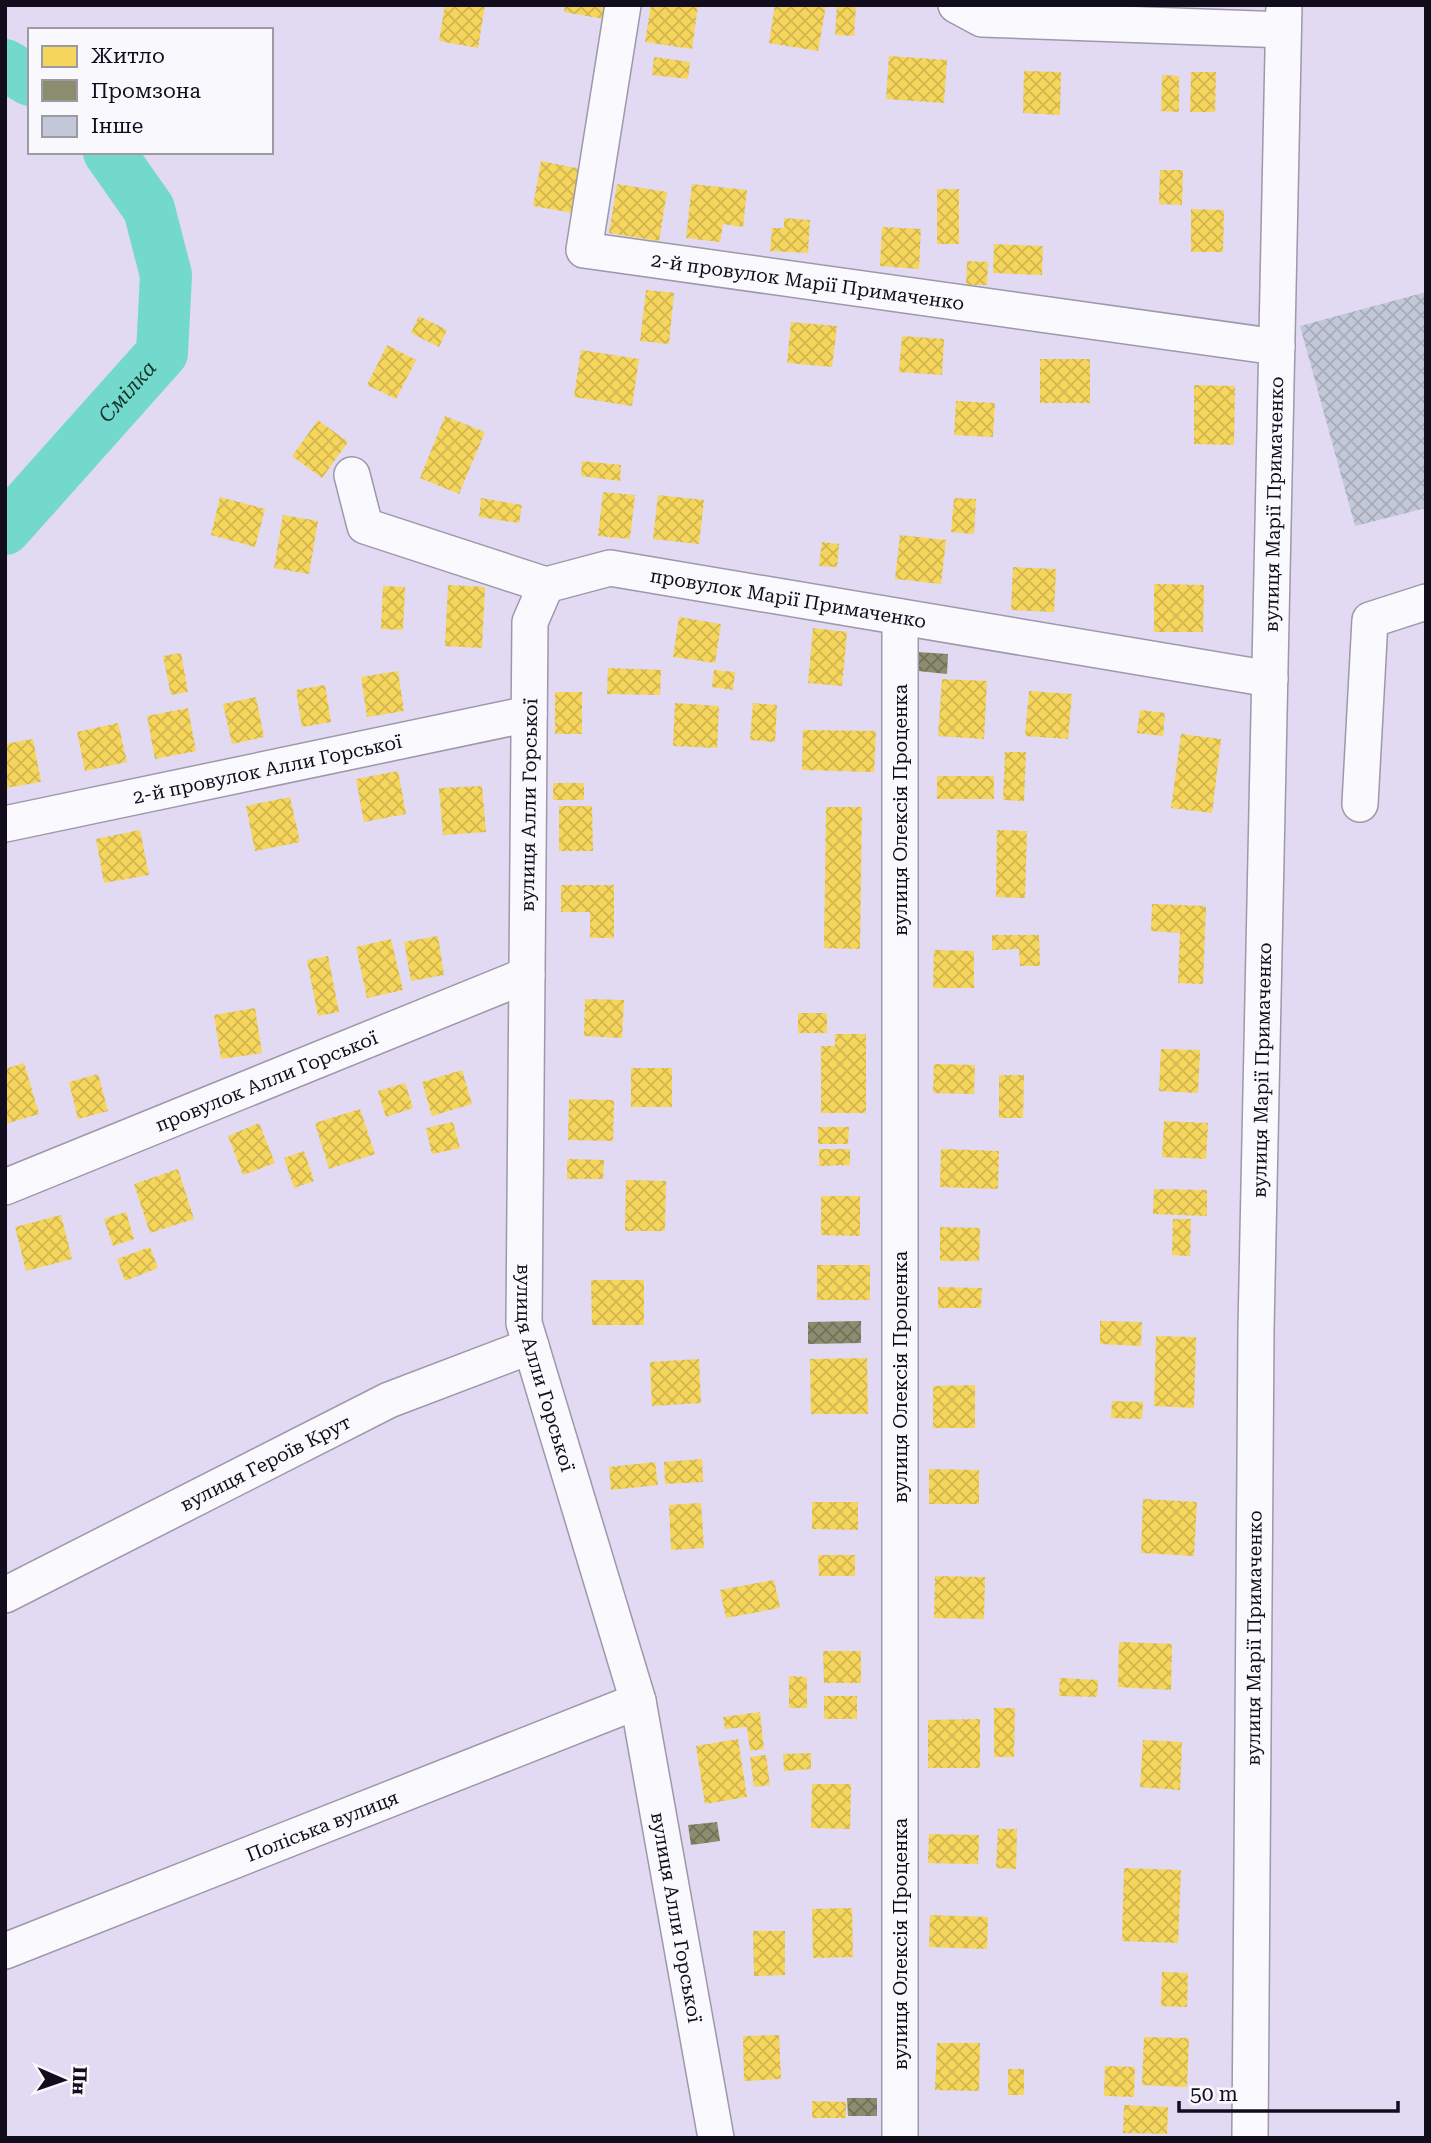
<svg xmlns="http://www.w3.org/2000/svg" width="1431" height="2143" font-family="'Roboto Serif',serif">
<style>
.homes{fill:url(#homes-cross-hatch)}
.industry{fill:url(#industry-cross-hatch)}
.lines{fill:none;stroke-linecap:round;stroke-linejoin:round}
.river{stroke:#73d9cc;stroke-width:52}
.building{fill:url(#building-cross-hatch)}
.minor-casing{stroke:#9d98aa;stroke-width:38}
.minor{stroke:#faf9fd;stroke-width:35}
.labels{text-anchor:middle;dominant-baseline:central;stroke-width:7;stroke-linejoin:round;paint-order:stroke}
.street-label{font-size:19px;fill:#110d1c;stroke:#f9f8fd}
.water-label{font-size:21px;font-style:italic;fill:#16342d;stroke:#f9f8fd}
</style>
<defs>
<pattern id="homes-cross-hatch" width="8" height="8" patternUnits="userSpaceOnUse" patternTransform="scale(1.75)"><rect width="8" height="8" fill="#f6d55c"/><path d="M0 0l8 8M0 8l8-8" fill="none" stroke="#d2b64f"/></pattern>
<pattern id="industry-cross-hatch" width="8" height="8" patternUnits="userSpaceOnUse" patternTransform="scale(1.75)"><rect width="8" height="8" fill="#8c8c6e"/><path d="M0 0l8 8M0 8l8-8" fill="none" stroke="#71715a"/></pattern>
<pattern id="building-cross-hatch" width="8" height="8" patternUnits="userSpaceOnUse" patternTransform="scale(1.75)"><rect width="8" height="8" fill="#c3c8d9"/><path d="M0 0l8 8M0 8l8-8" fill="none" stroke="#a6abba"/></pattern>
</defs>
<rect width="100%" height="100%" fill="#e1daf2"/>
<path class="homes" d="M445 5H485L478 48 439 41Z
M565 5H607L604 19 564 12Z
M651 5H698L692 49 645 42Z
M775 5H826L818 51 769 43Z
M837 5H856L854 36 835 35Z
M889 56 947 60 944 103 886 99Z
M654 57 690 62 688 79 652 75Z
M1024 71 1061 72 1060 115 1023 113Z
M1191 72H1216L1215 112H1190Z
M1162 75 1179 76V112L1161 111Z
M541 161 581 169 573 213 533 206Z
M1160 170H1183L1182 205 1159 204Z
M617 184 667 192 659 241 609 233Z
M692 184 747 190 743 227 723 224 720 242 686 238Z
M937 189H959V244H937Z
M1191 209 1224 210 1223 252H1191Z
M784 218 810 220 808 253 770 251 772 228H784Z
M882 227 921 229 919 269 880 266Z
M994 244 1043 246 1042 275 993 273Z
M967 261 988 262 987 285H966Z
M646 290 674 293 669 344 640 341Z
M419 316 447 330 439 347 411 333Z
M791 322 837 326 832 367 787 363Z
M902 336 944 339 942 375 899 372Z
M387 345 416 360 396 399 367 385Z
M581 350 639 359 632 406 574 397Z
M1040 359H1090V403H1040Z
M1194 385 1235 386 1234 445 1194 444Z
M956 401 995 403 993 437 954 435Z
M445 416 485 432 459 494 420 478Z
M318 420 348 442 322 478 292 456Z
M582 461 621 465 620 481 581 476Z
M603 492 635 495 630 539 598 536Z
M658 495 704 500 699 544 653 539Z
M220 497 265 509 255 547 211 535Z
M481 498 522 505 519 523 479 517Z
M954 498 976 499 974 534 951 532Z
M283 515 318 521 309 574 274 568Z
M900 535 946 540 941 584 895 579Z
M822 542 839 544 837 567 819 566Z
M1013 567 1056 569 1054 612 1011 610Z
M1154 584 1204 585 1203 632H1154Z
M448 585 485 587 482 648 445 646Z
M383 586 405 587 403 630 381 629Z
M679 617 721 624 715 663 673 657Z
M813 628 847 632 842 686 808 683Z
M181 653 188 692 171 695 163 656Z
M608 668 661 670 660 695 607 694Z
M714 670 735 672 733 690 712 687Z
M398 671 404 711 367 717 361 677Z
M942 679 987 681 984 739 938 736Z
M325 685 331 722 302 727 296 690Z
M1029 691 1072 694 1068 739 1025 736Z
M555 692H582V734H555Z
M256 697 264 737 232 744 223 704Z
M675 703 719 706 717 748 673 746Z
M753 703 777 705 775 742 750 740Z
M188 708 196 751 155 759 147 716Z
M1140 710 1165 713 1163 736 1137 733Z
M118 723 127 762 85 771 77 732Z
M803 730 876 731 874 772 802 770Z
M1181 734 1221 739 1212 813 1171 808Z
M33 739 41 782 5 788V744Z
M1005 752H1026L1024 801 1003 800Z
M398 771 406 814 364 822 356 779Z
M937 776H994V799H937Z
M553 783H584V800H553Z
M482 786 486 832 443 835 439 788Z
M290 797 300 842 255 851 246 806Z
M559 806H592L593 851H559Z
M826 807H862L860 949 824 948Z
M140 830 149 875 104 883 96 839Z
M997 830 1027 831 1025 898 996 897Z
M561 885H614V938H590V912H561Z
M1152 904 1206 906 1203 984 1178 983 1180 933 1151 931Z
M992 935H1039L1040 966H1020L1019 949 992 950Z
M438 936 444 975 411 981 404 942Z
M391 939 403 990 367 998 356 947Z
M934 950 974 951V988H933Z
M328 956 339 1012 318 1016 307 960Z
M585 999 624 1000 622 1038 584 1036Z
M255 1008 262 1053 221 1059 214 1015Z
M798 1013H827V1033H798Z
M835 1034H866V1113H821V1046H835Z
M1161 1049 1200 1050 1198 1093 1159 1091Z
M24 1063 39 1114 5 1124V1069Z
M934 1064 975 1065 974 1094 933 1093Z
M631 1068H672V1107H631Z
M462 1070 472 1104 432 1116 422 1082Z
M98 1074 108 1111 78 1119 69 1082Z
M999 1075H1024L1023 1118H999Z
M405 1083 413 1108 386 1117 378 1091Z
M569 1099 614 1100 613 1141 568 1140Z
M360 1109 375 1154 329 1169 315 1123Z
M1164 1121 1208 1123 1206 1159 1162 1157Z
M453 1122 460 1148 432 1154 426 1128Z
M259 1123 275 1163 243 1175 228 1136Z
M818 1127H849L848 1144H818Z
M819 1149H850V1165L819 1166Z
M941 1149 999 1151 998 1189 940 1187Z
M304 1151 314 1181 294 1188 284 1158Z
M567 1159 604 1160 603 1179H567Z
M178 1169 194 1219 150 1233 134 1184Z
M626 1180 666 1181 665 1231H625Z
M1154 1189 1207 1190V1216L1153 1214Z
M821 1196H860V1236L821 1235Z
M126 1212 134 1239 113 1246 104 1219Z
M61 1215 72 1259 26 1271 15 1227Z
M1173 1219H1191L1190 1256 1172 1255Z
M940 1227 980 1228 979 1261H940Z
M150 1247 158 1268 125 1281 117 1259Z
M817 1265H870V1300H817Z
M591 1280H644V1325H592Z
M938 1287 982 1288 981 1308H938Z
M1100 1321 1142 1322 1141 1346 1100 1344Z
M1156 1336 1196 1337 1194 1408 1154 1406Z
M867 1358 868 1414H811L810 1359Z
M699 1359 701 1403 652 1406 650 1362Z
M975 1385V1428H933V1386Z
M1112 1401 1143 1402 1142 1419 1111 1418Z
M702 1459 703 1482 665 1484 664 1462Z
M655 1462 658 1485 611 1490 609 1467Z
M929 1469 979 1470V1504H929Z
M1143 1499 1197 1502 1194 1556 1141 1553Z
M812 1502H858V1530L812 1529Z
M701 1503 704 1548 671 1550 669 1505Z
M818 1555H855V1576H819Z
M935 1576 985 1577 984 1619 934 1618Z
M774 1580 780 1608 726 1618 720 1590Z
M1119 1642 1172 1644 1171 1690 1118 1687Z
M823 1651H861V1683H824Z
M789 1676 807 1677V1708H789Z
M1060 1678 1098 1680 1097 1697 1059 1696Z
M824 1696H857V1719H824Z
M994 1708H1015L1014 1757H994Z
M760 1712 764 1749 750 1751 747 1727 725 1729 723 1717Z
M980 1719V1768H928V1720Z
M738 1739 747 1797 705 1804 696 1746Z
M1143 1740 1182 1742 1180 1790 1140 1787Z
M811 1753V1769L784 1771 783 1754Z
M766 1755 770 1785 754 1787 750 1757Z
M812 1784H851L850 1829 811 1828Z
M998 1829H1017L1016 1869 996 1868Z
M929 1834 979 1835 978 1864 928 1863Z
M1124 1868 1181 1870 1178 1943 1122 1941Z
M852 1908 853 1957 813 1958 812 1909Z
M930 1915 988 1917 987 1949 929 1947Z
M753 1931H785V1975L754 1976Z
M1162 1972 1188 1973 1187 2007 1161 2006Z
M779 2035 781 2079 744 2081 743 2036Z
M1144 2037 1189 2038 1187 2087 1142 2085Z
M937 2043H980L979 2091 935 2090Z
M1105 2066 1135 2067 1134 2097 1104 2096Z
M1008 2069H1024V2095H1008Z
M812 2101 846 2102V2118H812Z
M1124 2105 1168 2107 1167 2134 1123 2133Z"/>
<path class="industry" d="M918 652 948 654 947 674 918 671Z
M861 1321V1343L808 1344V1322Z
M717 1822 720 1841 691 1845 688 1825Z
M847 2098H877V2116H848Z"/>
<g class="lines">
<g class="river">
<path d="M5 65 30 80"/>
<path id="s1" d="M5 529 162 353 166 275 149 209 109 152"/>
</g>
</g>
<path class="building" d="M1426 292V508L1355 526 1300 326Z"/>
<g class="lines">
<defs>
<g id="minor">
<path id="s2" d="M623 5 584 250 1277 347"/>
<path d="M956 5 982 19 1283 30"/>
<path id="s3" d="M352 475 365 526 546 585 610 568 1270 679"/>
<path id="s4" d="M546 585 530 622 524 1323 638 1701 716 2138"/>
<path d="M900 617V2138"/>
<path d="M1360 804 1370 620 1426 602"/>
<path id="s5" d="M5 824 529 714"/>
<path id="s6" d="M5 1187 527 975"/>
<path id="s7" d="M5 1595 389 1400 531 1346"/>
<path id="s8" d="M5 1951 638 1701"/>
<path id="s9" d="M1250 2138 1256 1329 1284 5"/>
</g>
</defs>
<use href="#minor" class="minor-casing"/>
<use href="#minor" class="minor"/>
</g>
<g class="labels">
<g class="street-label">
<text stroke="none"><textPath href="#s2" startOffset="474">2-й провулок Марії Примаченко</textPath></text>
<text stroke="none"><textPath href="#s9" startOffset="1634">вулиця Марії Примаченко</textPath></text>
<text stroke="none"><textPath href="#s3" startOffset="490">провулок Марії Примаченко</textPath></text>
<text stroke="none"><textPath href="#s5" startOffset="268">2-й провулок Алли Горської</textPath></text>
<text transform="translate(529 805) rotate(-89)">вулиця Алли Горської</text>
<text transform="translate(900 810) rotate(-90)">вулиця Олексія Проценка</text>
<text stroke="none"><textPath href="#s9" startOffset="1068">вулиця Марії Примаченко</textPath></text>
<text stroke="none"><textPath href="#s6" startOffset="282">провулок Алли Горської</textPath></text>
<text stroke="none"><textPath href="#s4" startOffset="789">вулиця Алли Горської</textPath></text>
<text transform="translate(900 1377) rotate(-90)">вулиця Олексія Проценка</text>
<text stroke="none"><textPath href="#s7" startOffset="292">вулиця Героїв Крут</textPath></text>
<text stroke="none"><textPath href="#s9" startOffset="500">вулиця Марії Примаченко</textPath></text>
<text stroke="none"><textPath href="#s8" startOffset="341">Поліська вулиця</textPath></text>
<text stroke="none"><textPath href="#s4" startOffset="1356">вулиця Алли Горської</textPath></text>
<text transform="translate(900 1944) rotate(-90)">вулиця Олексія Проценка</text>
</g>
<g class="water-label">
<text stroke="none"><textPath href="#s1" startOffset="184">Смілка</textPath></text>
</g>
</g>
<rect width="1431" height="2143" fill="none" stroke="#110d1c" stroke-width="14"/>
<rect x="28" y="28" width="245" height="126" fill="#f9f8fd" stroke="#9c9aa3" stroke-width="2"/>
<rect x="42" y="46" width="35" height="21" fill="#f6d55c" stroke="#9c9aa3" stroke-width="2"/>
<text x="91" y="63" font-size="21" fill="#110d1c">Житло</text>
<rect x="42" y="80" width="35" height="21" fill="#8c8c6e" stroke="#9c9aa3" stroke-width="2"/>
<text x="91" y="98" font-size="21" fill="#110d1c">Промзона</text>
<rect x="42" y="116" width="35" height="21" fill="#c3c8d9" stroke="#9c9aa3" stroke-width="2"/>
<text x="91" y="133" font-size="21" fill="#110d1c">Інше</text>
<g transform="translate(63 2080) rotate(92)" stroke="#f9f8fd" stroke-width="5" paint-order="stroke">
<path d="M0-5L12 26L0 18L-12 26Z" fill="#110d1c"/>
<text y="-10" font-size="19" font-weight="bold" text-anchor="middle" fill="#110d1c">Пн</text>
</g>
<path d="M1179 2101v10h219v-10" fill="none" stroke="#110d1c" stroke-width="3.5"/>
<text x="1190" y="2101" font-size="21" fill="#110d1c" stroke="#f9f8fd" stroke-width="5" paint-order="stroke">50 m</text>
</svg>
